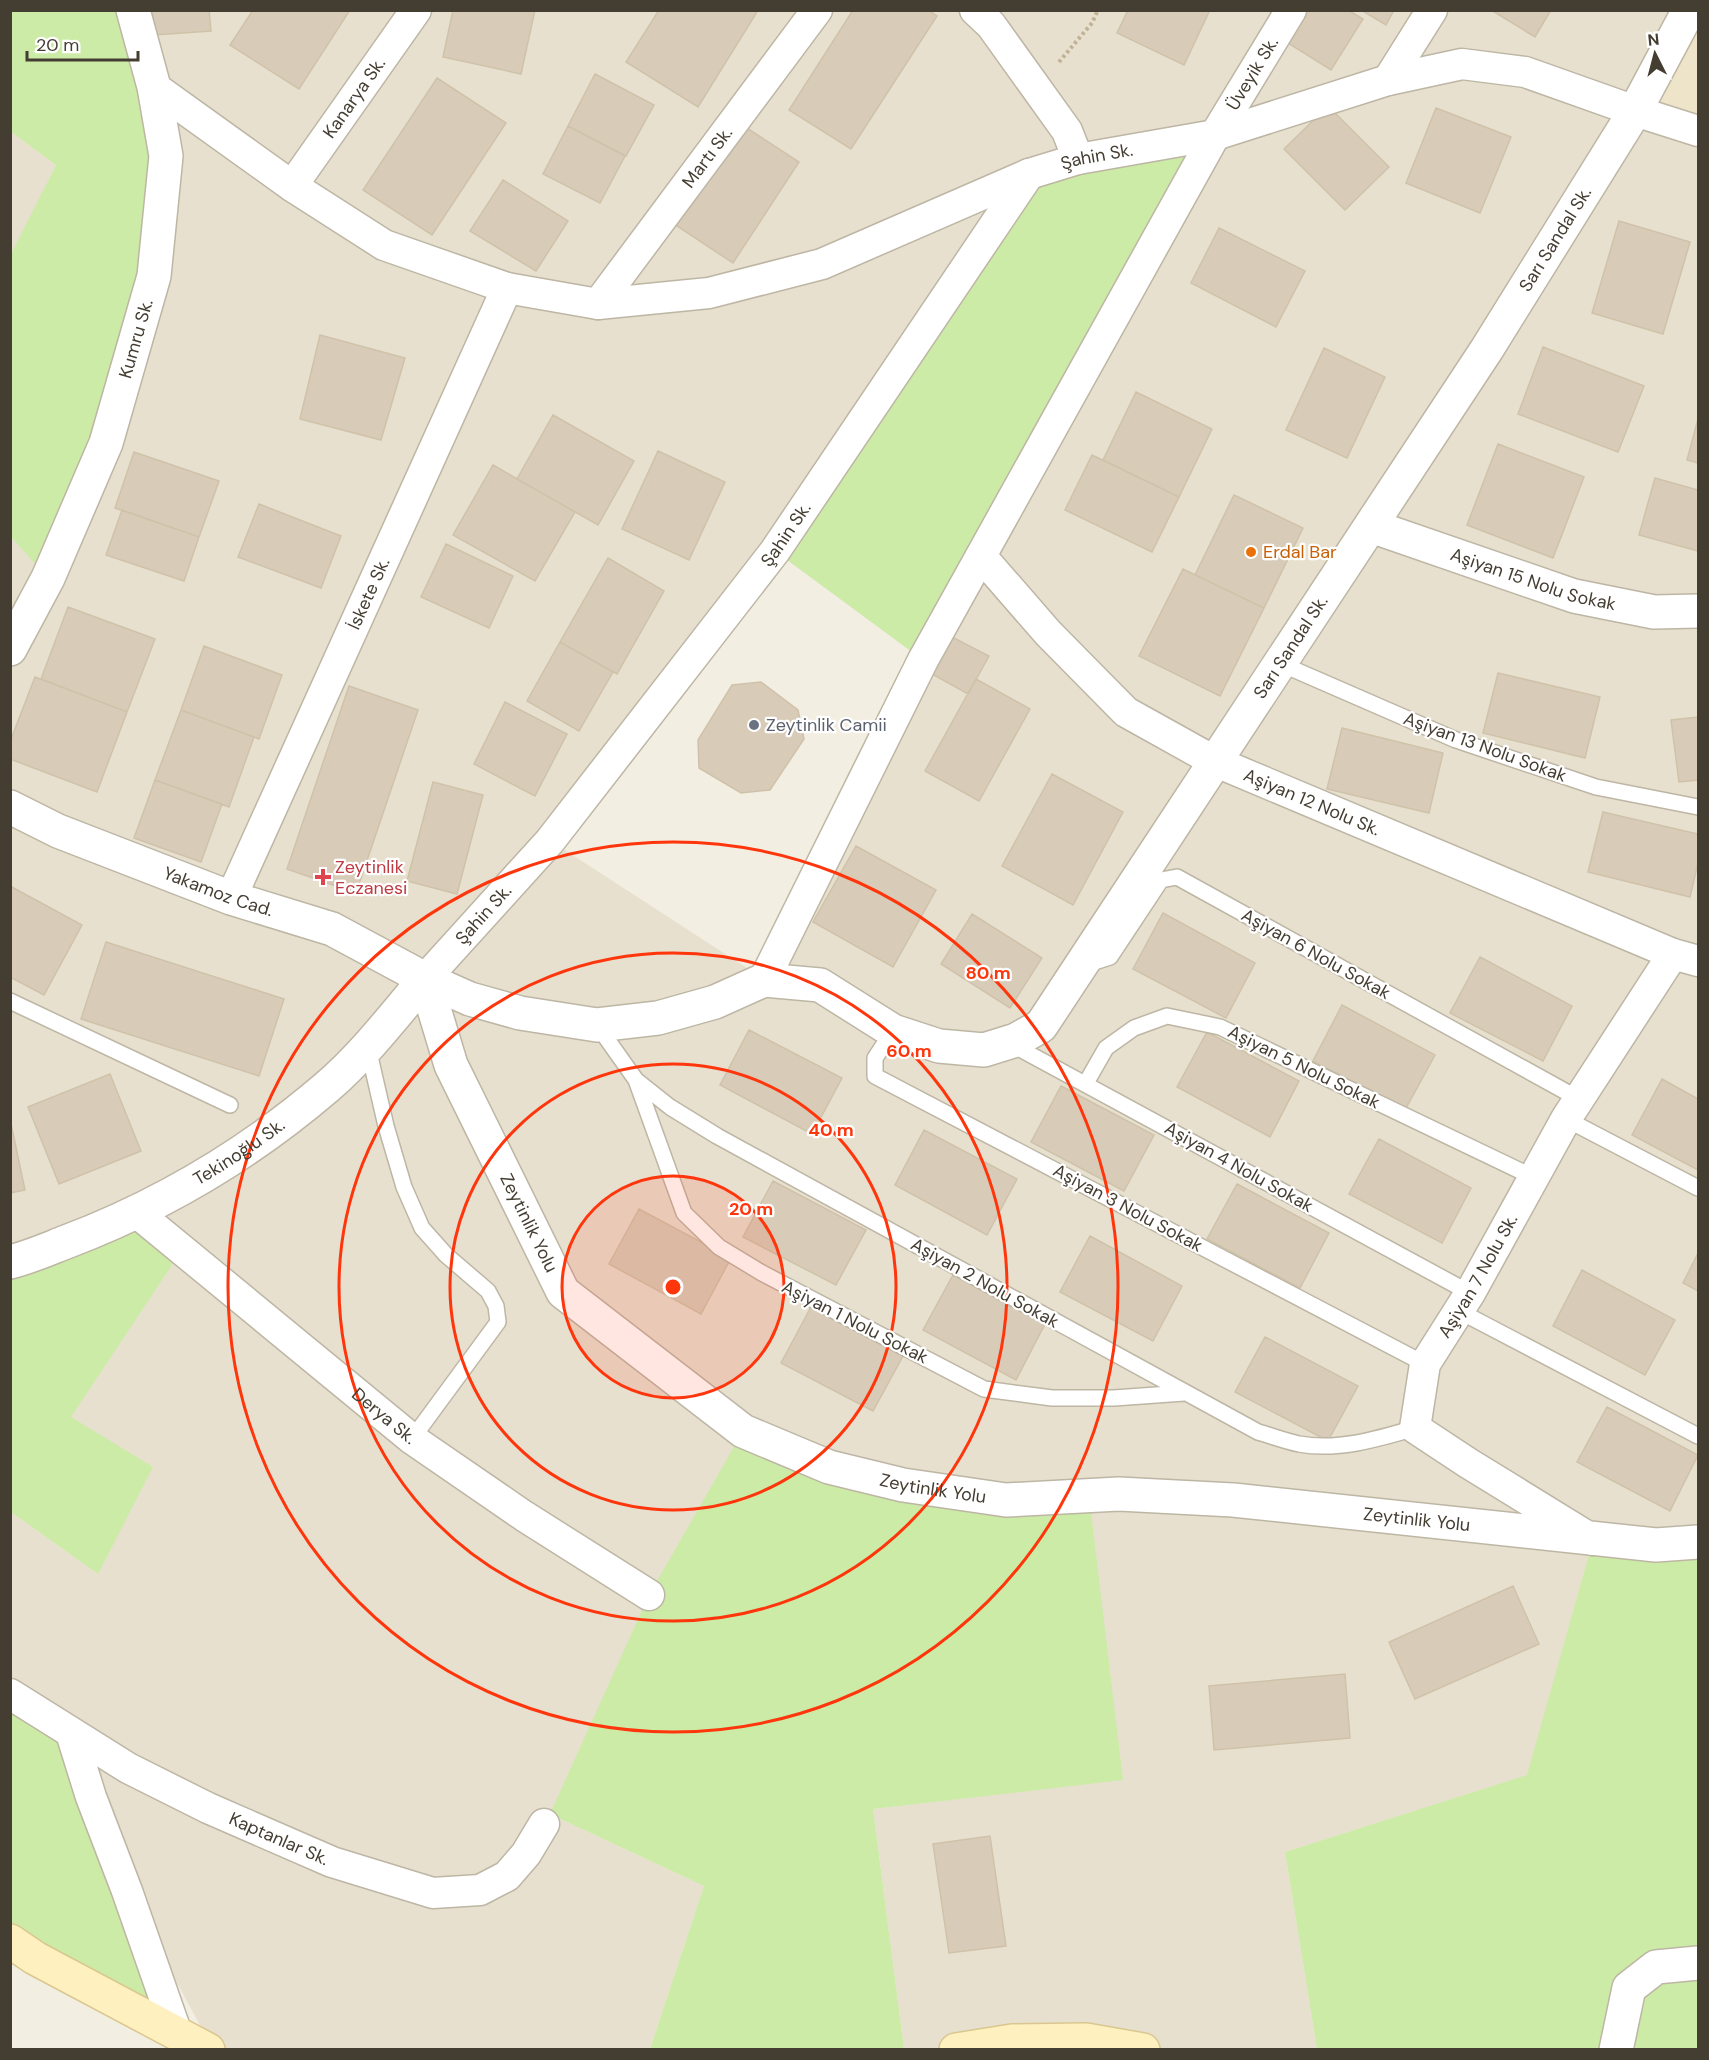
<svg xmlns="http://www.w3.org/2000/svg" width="1709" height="2060" font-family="'DM Sans',sans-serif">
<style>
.residential{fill:#e7e0cf;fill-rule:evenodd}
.education{fill:#ede4ca}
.green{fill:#cbeba6}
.building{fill:#d8ccb9;stroke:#d0c2a9;stroke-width:1.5}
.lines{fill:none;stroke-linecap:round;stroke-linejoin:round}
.service-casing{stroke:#beb6a4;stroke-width:18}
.minor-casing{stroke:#beb6a4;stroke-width:33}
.tertiary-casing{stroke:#beb6a4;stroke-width:36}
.secondary-casing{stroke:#dac78f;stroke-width:36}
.path{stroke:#c2b294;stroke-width:4;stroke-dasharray:3 3;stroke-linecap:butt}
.service{stroke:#fff;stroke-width:15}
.minor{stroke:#fff;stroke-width:30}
.tertiary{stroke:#fff;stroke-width:33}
.secondary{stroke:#fff1bf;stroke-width:33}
.ring{fill:none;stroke:#ff350c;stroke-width:3}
.food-dot{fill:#e8710a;stroke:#fff;stroke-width:2}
.worship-dot{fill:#6b7280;stroke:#fff;stroke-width:2}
.health-dot{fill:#e0444e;stroke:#fff;stroke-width:2}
.labels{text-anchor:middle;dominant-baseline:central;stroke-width:4.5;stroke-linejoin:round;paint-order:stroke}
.street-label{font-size:18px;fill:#443d32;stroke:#fff}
.food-label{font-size:18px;fill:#c56008;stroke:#fff;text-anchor:start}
.worship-label{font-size:18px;fill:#5b616d;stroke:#fff;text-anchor:start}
.health-label{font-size:18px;fill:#be3a42;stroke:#fff;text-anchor:start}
.centre{fill:#ff350c;stroke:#fff;stroke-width:3}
.ring-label{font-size:18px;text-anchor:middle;font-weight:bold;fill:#ff350c;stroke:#fff;stroke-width:4.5;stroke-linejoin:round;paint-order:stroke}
</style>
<rect width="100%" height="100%" fill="#f3eee2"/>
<path class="residential" d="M133 11H1689L1698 131V1542L1593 1540 1528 1775 1285 1852 1317 2049H904L873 1809 1123 1779 550 1814 704 1886 650 2049H213L127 1891 10 1694 11 1512 98 1574 70 1417 182 1250 11 1262V537L48 577ZM775 551 923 660 764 979 551 841Z
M11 132 56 165 11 256Z"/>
<path class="education" d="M1698 11V131L1635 111Z"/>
<path class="green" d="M11 11H133L154 87V276L48 578 11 537 10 256 56 165 11 132Z
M1215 135 923 660 775 551 1029 174Z
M136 1212 182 1250 71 1417 153 1467 98 1574 11 1512V1262Z
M743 1431 829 1467 1089 1496 1123 1780 873 1809 904 2049H650L704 1886 550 1814 649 1595Z
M1593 1540 1698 1542V2049H1317L1285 1852 1527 1775Z
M10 1690 71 1733 177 2034 11 1941Z"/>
<path class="building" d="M152 10H209L211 31 154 35Z
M253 10H350L299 89 230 45Z
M453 10H535L521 74 443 57Z
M659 10H754L757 12 698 107 626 62Z
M853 10H928L937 16 851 149 789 110Z
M1128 10H1210L1184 65 1117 33Z
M1298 10H1348L1363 19 1331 70 1280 38Z
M1361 10H1394L1386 25Z
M1491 10H1551L1535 37Z
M595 74 654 105 626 156 568 126Z
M437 78 506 123 432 235 363 190Z
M1328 106 1389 167 1345 210 1284 149Z
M1436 108 1511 137 1480 213 1406 183Z
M736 121 799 162 733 263 671 222Z
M568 126 625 156 600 203 543 174Z
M503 180 568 221 536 271 470 231Z
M1619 221 1690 242 1663 334 1592 313Z
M1219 228 1305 271 1276 327 1191 283Z
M320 335 405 358 381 440 300 419Z
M1543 347 1644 386 1618 452 1518 414Z
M1324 348 1385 377 1347 458 1286 430Z
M1136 392 1212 429 1179 497 1103 460Z
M553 415 634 461 598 525 517 479Z
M1698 419V463L1687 460Z
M1498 444 1584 477 1553 558 1467 525Z
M658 451 725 482 689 560 622 529Z
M134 452 219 481 199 537 115 508Z
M1092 455 1179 497 1152 552 1065 510Z
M493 465 575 512 535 581 453 535Z
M1655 478 1698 490V551L1639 535Z
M1234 495 1303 528 1264 608 1195 575Z
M259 504 341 536 321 588 238 557Z
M122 510 199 537 184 581 106 555Z
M446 544 513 576 489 628 421 597Z
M608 558 664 591 617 674 560 642Z
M1183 569 1264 608 1220 696 1139 656Z
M68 607 155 639 127 712 41 679Z
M952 637 989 656 968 694 932 674Z
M560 642 613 672 579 731 527 701Z
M204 646 282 675 259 739 181 710Z
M1498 673 1600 697 1585 758 1483 733Z
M35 677 127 712 97 792 10 759V742Z
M976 679 1030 709 979 801 925 771Z
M761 682 798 710 804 739 770 790 741 793 699 768 698 740 732 685Z
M349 686 418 710 356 893 287 869Z
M505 702 567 734 535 796 474 764Z
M181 710 254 737 229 807 155 780Z
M1698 717V780L1679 782 1671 720Z
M1342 728 1443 753 1429 813 1327 789Z
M1052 774 1123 812 1073 905 1002 866Z
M155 780 222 804 201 862 134 838Z
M433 782 483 795 457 894 407 881Z
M1603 812 1698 834V863L1690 897 1588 872Z
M856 846 936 890 893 967 813 922Z
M10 886 82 925 44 995 10 977Z
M1163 913 1255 963 1226 1018 1133 969Z
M972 914 1042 958 1010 1008 941 964Z
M106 942 284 999 259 1076 81 1019Z
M1480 957 1572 1006 1543 1061 1450 1013Z
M1342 1005 1435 1055 1405 1110 1313 1061Z
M749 1030 842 1078 812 1134 720 1085Z
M1207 1032 1299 1081 1270 1137 1177 1087Z
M110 1074 141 1151 59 1184 28 1107Z
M1662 1079 1698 1099V1170L1632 1135Z
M1061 1086 1154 1135 1124 1191 1031 1142Z
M10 1119 25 1190 10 1193Z
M924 1130 1017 1179 987 1235 895 1185Z
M1379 1139 1471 1188 1442 1243 1349 1194Z
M773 1181 866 1230 836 1285 743 1237Z
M1237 1184 1329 1233 1300 1288 1207 1239Z
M639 1209 731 1258 701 1314 609 1264Z
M1090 1236 1182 1286 1153 1341 1060 1292Z
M1698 1253V1291L1683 1283Z
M1582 1270 1675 1320 1645 1375 1553 1326Z
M953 1275 1045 1324 1016 1380 923 1330Z
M811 1307 903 1356 873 1411 781 1363Z
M1265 1337 1358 1386 1328 1441 1235 1392Z
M1607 1407 1698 1455 1670 1511 1577 1462Z
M1513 1586 1539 1644 1415 1699 1389 1642Z
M1345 1674 1350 1738 1214 1750 1209 1686Z
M990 1836 1006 1946 949 1953 933 1844Z"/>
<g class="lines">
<defs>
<path id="service" d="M1279 663 1456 740 1596 787 1698 807
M1088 964 1110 957 1161 880 1177 877 1579 1099
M10 1001 230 1105
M597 1025 636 1080 670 1107 717 1136 1258 1432C1272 1436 1285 1441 1299 1444 1338 1451 1378 1439 1415 1428
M893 1031 875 1058V1076L1425 1364
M1011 1044 1470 1293
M368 1048 386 1126 404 1187 422 1228 446 1255 488 1291 496 1306 498 1322 412 1439
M636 1080 684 1213 719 1247 762 1273 984 1389 1052 1398H1114L1184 1393
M1086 1083 1106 1048 1134 1028 1167 1016 1220 1027 1535 1178
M1566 1119 1698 1188
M1459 1311 1698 1436"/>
<g id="minor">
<path d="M975 10 991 25 1067 131 1078 159"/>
<path d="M1388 80 1432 10"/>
<path id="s1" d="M154 87 292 186 384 245 507 288 598 304 709 293 822 264 1029 174 1078 159 1215 135 1388 80 1462 64 1525 72 1635 111 1698 131"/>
<path id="s2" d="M292 186 416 10"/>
<path id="s3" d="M598 304 817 10"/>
<path id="s4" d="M981 556 1048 633 1126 712 1214 761 1673 954 1698 961"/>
<path id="s5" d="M231 898 507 288"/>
<path id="s6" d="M425 979 550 841 775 551 1029 174"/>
<path id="s7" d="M764 980 923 660 1215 135 1291 10"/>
<path id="s8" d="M136 1212 412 1439 524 1516 649 1595"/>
<path id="s9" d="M1593 1540 1468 1463 1415 1428 1425 1364 1470 1293 1566 1119 1673 954"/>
<path id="s10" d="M10 1694 128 1768 208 1808 332 1862 433 1893 480 1890 507 1876 526 1854 544 1824"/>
<path d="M71 1733 91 1797 127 1891 177 2034"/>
</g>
<g id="tertiary">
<path id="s11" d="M1371 526 1574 596 1654 612 1698 611"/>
<path id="s12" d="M10 649 48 578 106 443 154 276 166 156 154 87 133 10"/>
<path id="s13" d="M10 807 58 831 231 898 332 929 425 979 470 999 520 1013 597 1025 658 1018 715 1002 764 980 820 985 893 1031 939 1046 984 1050 1016 1040 1041 1026 1487 349 1635 111 1689 10"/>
<path id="s14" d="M425 979 451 1065 563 1292 743 1431 829 1467 903 1485 1006 1500 1119 1494 1233 1500 1656 1545 1698 1542"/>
<path id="s15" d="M10 1262C30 1257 48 1249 66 1242 161 1206 250 1153 327 1087 362 1057 395 1015 425 979"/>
<path d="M1616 2050 1629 1988 1656 1967 1698 1963"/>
</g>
<path id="secondary" d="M10 1941 35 1958 208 2050
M956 2050 1012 2041 1086 2040 1143 2050"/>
</defs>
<use href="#service" class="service-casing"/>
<use href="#minor" class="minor-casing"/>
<use href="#tertiary" class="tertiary-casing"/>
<use href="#secondary" class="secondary-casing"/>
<path class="path" d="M1059 62 1092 23 1098 10"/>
<use href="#service" class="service"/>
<use href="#minor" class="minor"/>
<use href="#tertiary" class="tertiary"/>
<use href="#secondary" class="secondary"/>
</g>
<circle cx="673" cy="1287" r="111" fill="#ff350c" fill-opacity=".12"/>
<g class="ring">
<circle cx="673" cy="1287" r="111"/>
<circle cx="673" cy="1287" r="223"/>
<circle cx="673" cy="1287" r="334"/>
<circle cx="673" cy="1287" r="445"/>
</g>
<circle class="food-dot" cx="1251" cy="552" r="6"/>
<circle class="worship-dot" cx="754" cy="725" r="6"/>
<path class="health-dot" d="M320 868h6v6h6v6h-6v6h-6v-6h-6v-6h6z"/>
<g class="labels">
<g class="street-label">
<text stroke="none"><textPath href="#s7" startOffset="1030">Üveyik Sk.</textPath></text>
<text stroke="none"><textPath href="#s2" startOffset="108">Kanarya Sk.</textPath></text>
<text stroke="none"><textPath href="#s3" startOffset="183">Martı Sk.</textPath></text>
<text stroke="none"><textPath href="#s1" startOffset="1026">Şahin Sk.</textPath></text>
<text stroke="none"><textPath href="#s13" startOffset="2042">Sarı Sandal Sk.</textPath></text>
<text stroke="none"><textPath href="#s12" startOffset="336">Kumru Sk.</textPath></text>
<text stroke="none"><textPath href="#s6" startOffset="573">Şahin Sk.</textPath></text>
<text stroke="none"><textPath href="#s11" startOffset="171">Aşiyan 15 Nolu Sokak</textPath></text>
<text stroke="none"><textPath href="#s5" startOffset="334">İskete Sk.</textPath></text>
<text stroke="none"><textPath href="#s13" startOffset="1556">Sarı Sandal Sk.</textPath></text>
<text transform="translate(1485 747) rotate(20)">Aşiyan 13 Nolu Sokak</text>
<text stroke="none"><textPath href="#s4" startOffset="420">Aşiyan 12 Nolu Sk.</textPath></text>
<text stroke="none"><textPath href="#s13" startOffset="225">Yakamoz Cad.</textPath></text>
<text stroke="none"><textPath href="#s6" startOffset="87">Şahin Sk.</textPath></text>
<text transform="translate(1316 954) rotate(29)">Aşiyan 6 Nolu Sokak</text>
<text transform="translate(1304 1067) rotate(26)">Aşiyan 5 Nolu Sokak</text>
<text stroke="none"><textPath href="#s15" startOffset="255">Tekinoğlu Sk.</textPath></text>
<text transform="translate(1239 1167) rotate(29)">Aşiyan 4 Nolu Sokak</text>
<text transform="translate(1128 1208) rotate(28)">Aşiyan 3 Nolu Sokak</text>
<text stroke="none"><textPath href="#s14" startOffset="266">Zeytinlik Yolu</textPath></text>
<text stroke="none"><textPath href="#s9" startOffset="378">Aşiyan 7 Nolu Sk.</textPath></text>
<text transform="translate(985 1283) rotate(29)">Aşiyan 2 Nolu Sokak</text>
<text transform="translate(855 1322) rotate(27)">Aşiyan 1 Nolu Sokak</text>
<text stroke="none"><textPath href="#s8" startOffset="321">Derya Sk.</textPath></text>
<text stroke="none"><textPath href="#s14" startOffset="770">Zeytinlik Yolu</textPath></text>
<text stroke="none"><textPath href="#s14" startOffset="1256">Zeytinlik Yolu</textPath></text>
<text stroke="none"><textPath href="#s10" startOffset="306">Kaptanlar Sk.</textPath></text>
</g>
<g class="food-label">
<text x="1263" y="552">Erdal Bar</text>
</g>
<g class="worship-label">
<text x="766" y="725">Zeytinlik Camii</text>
</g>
<g class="health-label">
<text x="335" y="867">Zeytinlik<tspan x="335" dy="21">Eczanesi</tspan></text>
</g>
</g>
<circle cx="673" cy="1287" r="9" class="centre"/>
<g class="ring-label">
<text x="988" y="979">80 m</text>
<text x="909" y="1057">60 m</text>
<text x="831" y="1136">40 m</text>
<text x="751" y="1215">20 m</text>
</g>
<rect width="1709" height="2060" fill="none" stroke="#443d32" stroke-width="24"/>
<g transform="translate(1655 54) rotate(354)" stroke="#ffffff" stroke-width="4.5" paint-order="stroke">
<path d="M0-4.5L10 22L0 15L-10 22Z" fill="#443d32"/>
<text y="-9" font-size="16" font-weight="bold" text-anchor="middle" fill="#443d32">N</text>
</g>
<path d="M27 51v9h111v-9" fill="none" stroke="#443d32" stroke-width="3"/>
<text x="36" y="51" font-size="18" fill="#443d32" stroke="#ffffff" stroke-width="4.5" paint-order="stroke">20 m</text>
</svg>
